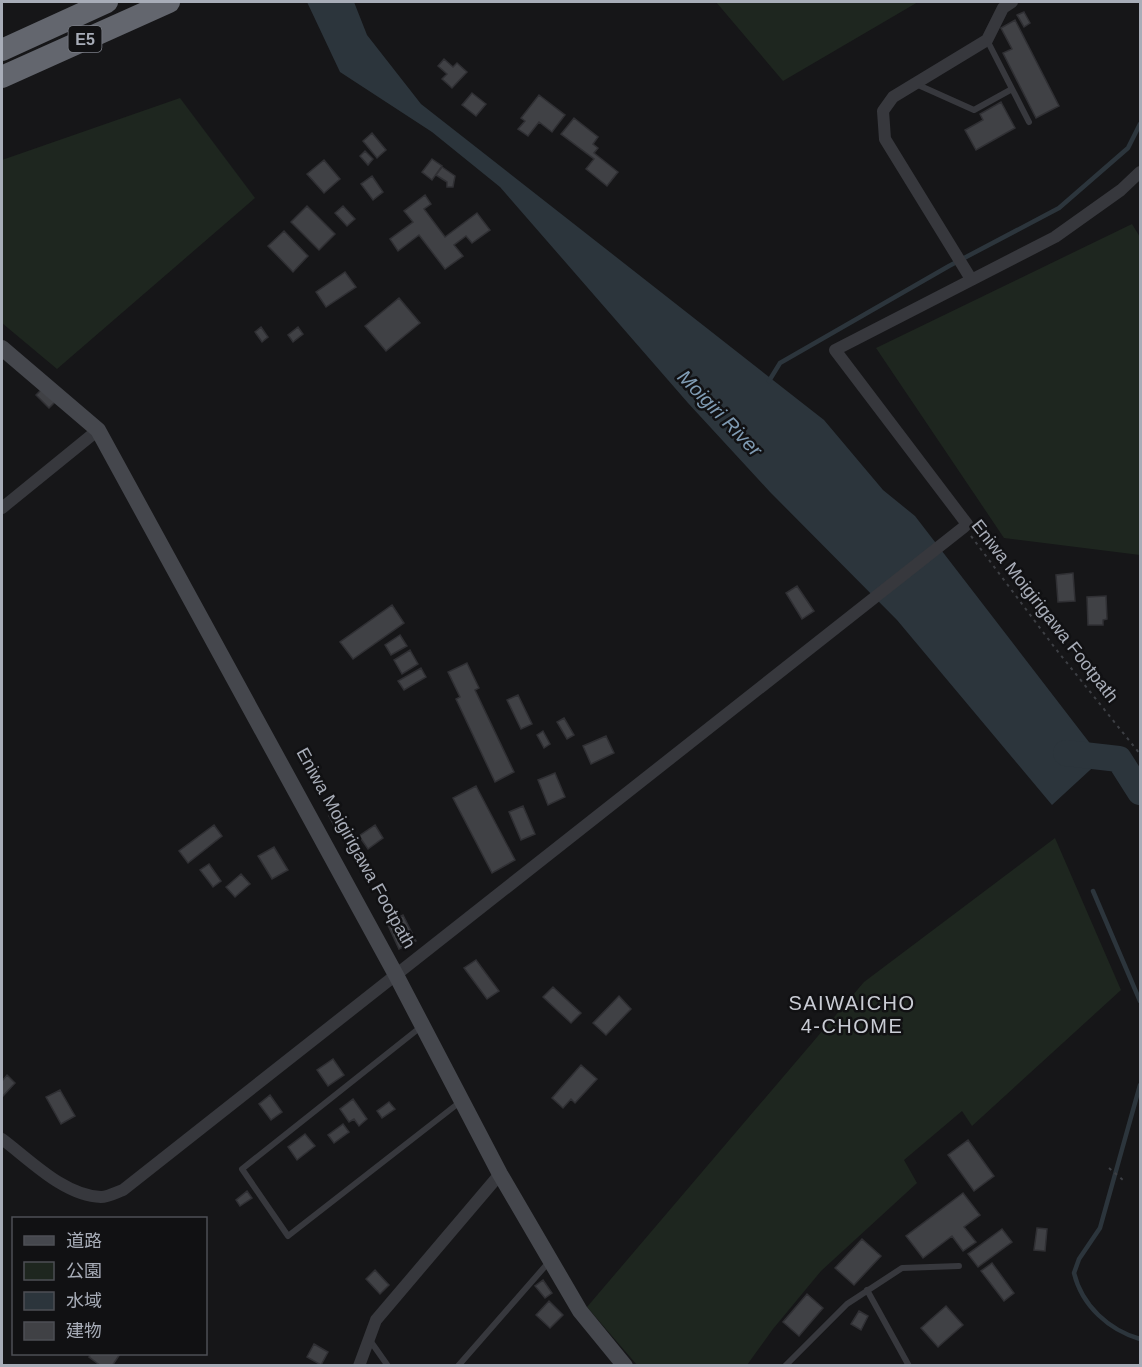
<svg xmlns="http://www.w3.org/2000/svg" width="1142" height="1367" font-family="Arial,'Noto Sans JP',sans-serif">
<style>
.green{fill:#1e261f}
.water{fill:#2c353c}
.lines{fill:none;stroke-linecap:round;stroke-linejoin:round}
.stream{stroke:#2c353c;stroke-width:4.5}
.river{stroke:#2c353c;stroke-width:26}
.building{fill:#404145;stroke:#303034;stroke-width:1.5}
.path{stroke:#3d3f44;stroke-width:2;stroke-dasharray:3 4.5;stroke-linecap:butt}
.lane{stroke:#37383d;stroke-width:6}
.street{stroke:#37383d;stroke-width:12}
.secondary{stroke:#45474d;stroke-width:16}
.highway{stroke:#63666e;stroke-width:22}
.labels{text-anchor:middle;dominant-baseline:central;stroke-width:5;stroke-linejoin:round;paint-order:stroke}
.shield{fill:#111113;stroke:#7b7e86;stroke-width:1.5}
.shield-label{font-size:16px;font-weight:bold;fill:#a8adb8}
.street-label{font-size:18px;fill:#a8adb8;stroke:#111113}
.water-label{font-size:20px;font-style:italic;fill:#7f9bb3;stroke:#111113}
.neighbourhood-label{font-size:20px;letter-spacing:1.5px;fill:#c9ccd4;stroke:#111113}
</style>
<rect width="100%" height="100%" fill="#161618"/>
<path class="green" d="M716 2H918L783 81Z
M180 98 255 198 57 369 2 323V160Z
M1132 224 1140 237V555L1004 538 876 348Z
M1055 838 1121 990 972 1126 962 1111 904 1160 917 1183 821 1271 773 1329 747 1365H637L587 1307 864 982Z"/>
<path class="water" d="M307 2H354L367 35 421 104 824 420 883 490 915 516 1102 759 1052 805 897 620 770 492 688 403 500 187 432 132 340 72Z"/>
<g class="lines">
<path class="stream" d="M769 381 780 363 949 266 1059 208 1128 148 1140 124
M1093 891 1140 1001
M1140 1085 1100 1228 1079 1259 1074 1273C1082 1306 1109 1330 1140 1339"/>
<path class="river" d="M1066 753 1119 759 1140 792"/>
</g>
<path class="building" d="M1024 12 1030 23 1024 27 1017 15Z
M1015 20 1059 106 1036 118 1003 53 1012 49 1001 28Z
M444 59 453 67 457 63 467 72 452 88 442 79 447 74 438 66Z
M472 93 486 104 476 116 462 105Z
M539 95 565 115 552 132 539 122 528 136 518 129 525 121 521 118Z
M1001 102 1015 128 976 150 965 130 983 120 980 114Z
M574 118 598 137 593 144 598 148 594 153 618 172 607 186 586 169 594 159 561 134Z
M372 133 386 150 377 158 363 141Z
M365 151 373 159 368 165 360 156Z
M432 159 442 166 432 180 422 172Z
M324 160 340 179 324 193 307 174Z
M442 167 455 176 453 187H447V182L436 175Z
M372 176 383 192 373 200 361 184Z
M425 195 431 204 424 209 445 237 477 213 490 230 472 243 466 236 454 245 463 256 445 269 419 235 398 251 390 239 413 222 404 211Z
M307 206 335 234 319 250 291 222Z
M343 206 355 219 347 226 335 213Z
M284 231 308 256 293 272 268 246Z
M345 272 356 287 326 307 316 292Z
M399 298 420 323 386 351 365 326Z
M261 327 268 337 262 342 255 332Z
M298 327 303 334 293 342 288 335Z
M44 387 57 400 49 408 36 395Z
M1073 573 1075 601 1058 602 1056 575Z
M797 586 814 611 802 619 786 593Z
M1106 596 1107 619 1103 620V625H1088L1087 597Z
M392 605 404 623 353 659 340 642Z
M400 635 407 646 391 655 385 645Z
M410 650 418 664 402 674 394 660Z
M467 663 479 688 475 690 514 772 495 782 456 699 460 697 448 672Z
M421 668 426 677 404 690 398 681Z
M518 695 532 724 521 729 507 700Z
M564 718 574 735 567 739 557 722Z
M543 731 550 744 544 748 537 735Z
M606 736 614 753 591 764 583 746Z
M555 773 565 797 548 805 538 780Z
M476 786 515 860 492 873 453 798Z
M523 806 535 834 521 840 509 812Z
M337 812 346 829 338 833 329 816Z
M214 825 222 836 188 863 179 851Z
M375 825 383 838 368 849 359 836Z
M274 847 288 870 272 879 258 856Z
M209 864 221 881 213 887 200 870Z
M241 874 250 884 235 897 226 887Z
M403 915 416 941 399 949 387 923Z
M476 960 499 991 487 999 464 968Z
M553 987 581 1013 571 1023 543 997Z
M619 996 631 1009 606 1035 593 1023Z
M333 1059 344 1075 328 1086 317 1070Z
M581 1065 597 1079 575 1103 571 1099 563 1108 552 1098Z
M7 1075 15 1083 2 1097V1081Z
M60 1090 75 1116 61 1124 46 1097Z
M270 1095 282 1112 271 1120 259 1104Z
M353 1099 367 1119 359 1126 354 1119 349 1122 340 1109Z
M389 1102 395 1109 382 1118 377 1111Z
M343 1124 349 1132 334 1143 328 1135Z
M305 1134 315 1146 297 1160 288 1147Z
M968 1140 994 1176 974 1191 948 1155Z
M247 1191 252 1198 240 1206 236 1200Z
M963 1193 980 1215 964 1227 976 1242 963 1251 952 1236 923 1258 906 1236Z
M1037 1228 1047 1229 1045 1251 1034 1250Z
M1002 1229 1012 1242 978 1267 968 1254Z
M862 1239 881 1256 854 1285 835 1268Z
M992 1263 1014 1293 1004 1301 981 1271Z
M375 1270 389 1285 380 1294 366 1279Z
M543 1280 552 1293 545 1298 535 1286Z
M807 1294 823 1308 799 1336 783 1322Z
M549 1301 563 1315 550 1328 536 1315Z
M946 1306 963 1325 938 1347 921 1328Z
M859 1311 868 1316 861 1330 851 1324Z
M314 1344 328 1352 321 1365 307 1357Z
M91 1354H120L112 1366H101L89 1357Z"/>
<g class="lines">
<path class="path" d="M971 536 1055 648 1140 754
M1109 1168 1123 1180"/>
<path class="lane" d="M987 40 1029 122
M916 84 974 110 1012 89
M422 1026 242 1169 288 1236 460 1102
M867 1290 909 1366
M369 1339 388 1366
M458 1366 548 1263
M785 1366 847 1304 902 1268 959 1266"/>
<path class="street" d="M971 279 885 139 883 111 893 97 987 40 1003 8 1012 2
M2 508 98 430
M2 1139C29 1159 64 1196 101 1197 108 1197 117 1192 123 1190L964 527 967 524 835 350 1055 237 1121 190 1140 172
M359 1366 376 1320 500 1174"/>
<path class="secondary" d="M2 348 98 430 396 975 500 1174 580 1311 625 1366"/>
<path class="highway" d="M2 50 107 2
M2 77 169 2"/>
</g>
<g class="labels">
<rect class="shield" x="68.5" y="26" width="33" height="26" rx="4.5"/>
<g class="shield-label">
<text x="85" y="39">E5</text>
</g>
<g class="street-label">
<text transform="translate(1045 611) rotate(52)">Eniwa Moigirigawa Footpath</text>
<text transform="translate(356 848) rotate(61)">Eniwa Moigirigawa Footpath</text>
</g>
<g class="water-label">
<text transform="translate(720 413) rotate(46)">Moigiri River</text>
</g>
<g class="neighbourhood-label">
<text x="852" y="1003">SAIWAICHO<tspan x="852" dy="23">4-CHOME</tspan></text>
</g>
</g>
<rect width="1142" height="1367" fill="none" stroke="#a8adb8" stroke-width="6"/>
<rect x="12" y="1217" width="195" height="138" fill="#111113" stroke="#4d4f55" stroke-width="1.5"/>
<rect x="24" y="1236" width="30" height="9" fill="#45474d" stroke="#4d4f55" stroke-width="1.5"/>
<text x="66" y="1247" font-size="18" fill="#a8adb8">道路</text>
<rect x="24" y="1262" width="30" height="18" fill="#1e261f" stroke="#4d4f55" stroke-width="1.5"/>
<text x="66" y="1277" font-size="18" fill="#a8adb8">公園</text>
<rect x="24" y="1292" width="30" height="18" fill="#2c353c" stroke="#4d4f55" stroke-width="1.5"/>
<text x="66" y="1307" font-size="18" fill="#a8adb8">水域</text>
<rect x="24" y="1322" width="30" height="18" fill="#404145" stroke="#4d4f55" stroke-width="1.5"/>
<text x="66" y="1337" font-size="18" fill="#a8adb8">建物</text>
</svg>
